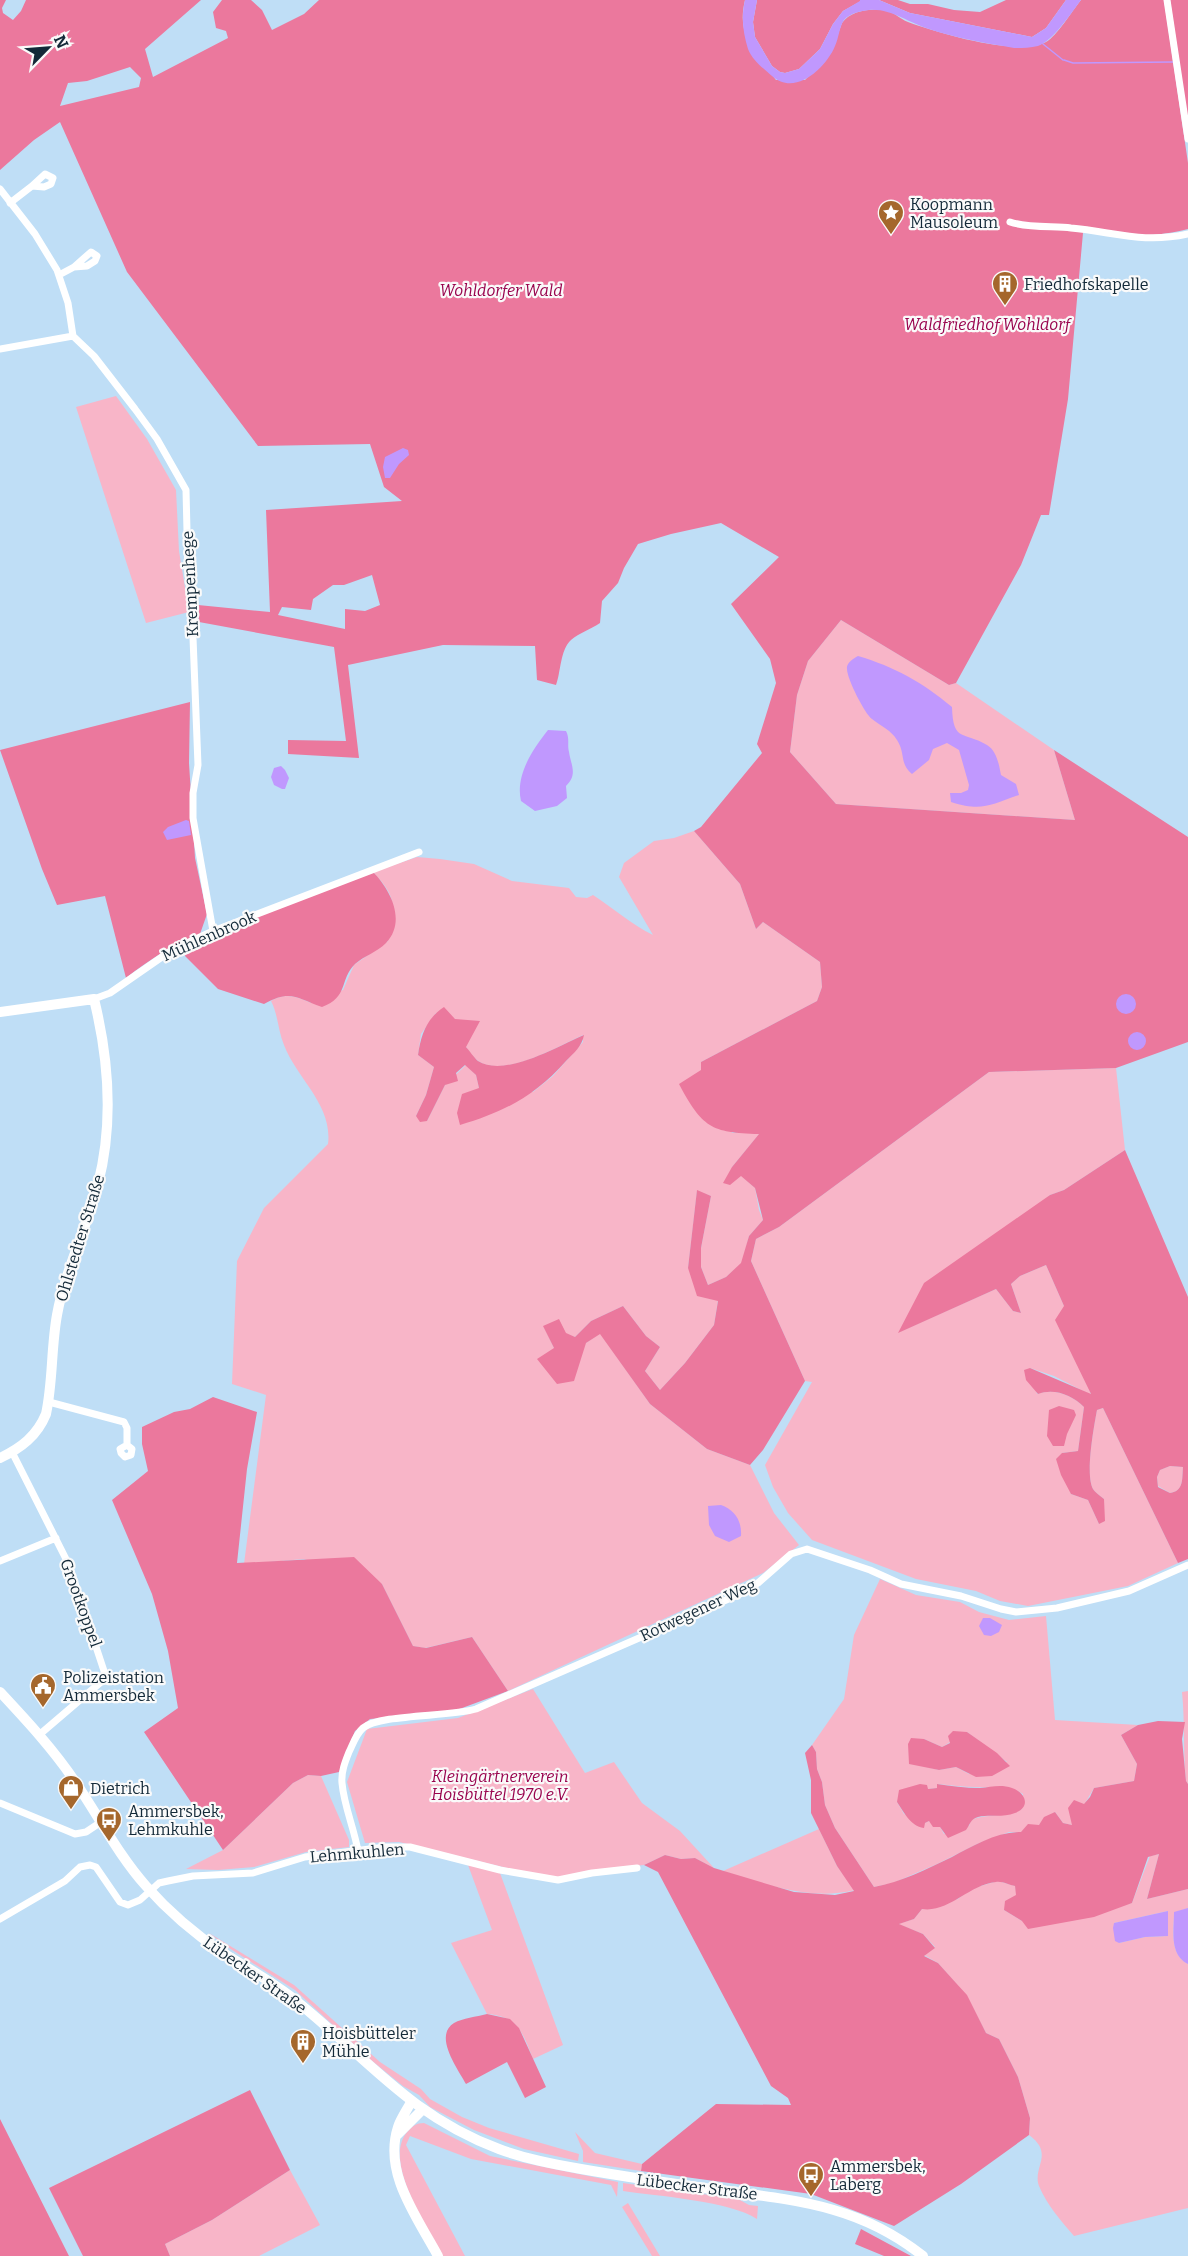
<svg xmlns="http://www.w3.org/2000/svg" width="1188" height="2256" font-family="Bitter,serif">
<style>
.green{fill:#f8b5c8;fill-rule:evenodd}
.forest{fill:#eb789d;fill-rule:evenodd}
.water{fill:#c098fe}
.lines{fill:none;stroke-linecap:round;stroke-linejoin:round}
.stream{stroke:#c098fe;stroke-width:1.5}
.street{stroke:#fff;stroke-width:7}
.secondary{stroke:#fff;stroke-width:10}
.primary{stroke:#fff;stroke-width:10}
.labels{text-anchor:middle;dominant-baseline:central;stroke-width:4.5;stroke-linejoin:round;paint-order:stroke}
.poi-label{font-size:16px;fill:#132938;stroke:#fafafa;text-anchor:start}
.park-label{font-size:16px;font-style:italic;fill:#99044e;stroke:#fafafa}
.street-label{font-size:16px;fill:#132938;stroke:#fafafa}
</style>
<rect width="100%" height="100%" fill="#bfdef6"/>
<path class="green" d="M116 396 147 439 176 490 179 551 189 612 146 623 76 407Z
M841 620 949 685 956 683 1054 750 1075 820 836 804 790 752 797 695 808 661Z
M694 831 740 884 756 929 763 922 820 962 822 987 817 1001 701 1062 732 1133H760L732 1167 755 1188 759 1210 763 1220 749 1236 742 1263 726 1277 708 1285 701 1267V1248L711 1196 697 1191 688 1268 718 1300 714 1325 685 1363 660 1390 645 1371 660 1347 646 1336 623 1306 591 1321 575 1337 544 1327 554 1348 586 1343 600 1333 650 1404 707 1449 750 1465 774 1513 799 1545 763 1573 508 1691 472 1637 425 1648 413 1646 382 1584 304 1559 244 1564 266 1395 232 1384 237 1261 264 1208 328 1144C333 1105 297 1079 284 1045 278 1031 278 1014 271 1001 286 992 296 997 311 1003L343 990 354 965 388 941C394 907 399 899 373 872L417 857 440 859 474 864 512 881 569 888 576 897 587 898 593 895C613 908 631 924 653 935L619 877 624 863 654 841 674 838ZM436 1013 455 1019C460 1033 465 1051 477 1060 502 1080 558 1046 583 1035V1042L553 1076 533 1092 479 1088 476 1075 466 1065 445 1085 427 1121 416 1116 426 1095 434 1067 418 1055 421 1034Z
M1116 1068 1125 1150 1064 1190 1050 1195 899 1332 996 1289 1013 1311 1021 1313 1011 1284 1020 1276 1046 1265 1064 1306 1091 1395 1054 1376 1030 1368 1037 1394C1054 1388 1072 1395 1084 1407L1078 1451 1062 1453 1071 1494 1088 1500 1099 1524 1104 1499C1100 1496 1095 1492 1093 1489 1085 1475 1094 1426 1097 1410L1103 1408 1178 1563 1128 1586 1028 1606 1000 1601 976 1591 916 1579 812 1540 788 1513 773 1487 765 1465 812 1382 805 1381 751 1261 756 1239 779 1227 989 1072Z
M1170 1466 1183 1467C1182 1479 1184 1491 1170 1493L1158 1486 1157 1477 1160 1470Z
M880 1579 916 1595 960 1602 979 1612 1009 1620 1046 1616 1055 1720 1138 1725 1121 1735 1137 1764 1134 1781 1094 1788 1072 1825 1063 1823 1055 1812 1039 1825 1021 1832H1009L977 1844 937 1864 893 1883 874 1887 835 1828 825 1805 822 1782 817 1769 816 1752 812 1745 844 1699 854 1635ZM967 1732 1007 1762 969 1774 956 1767 939 1770 915 1764 918 1739H924L942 1747ZM938 1784C951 1785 963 1787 976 1787 994 1788 1007 1784 1023 1794L1022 1809C1006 1818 987 1813 971 1820L969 1826 944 1834 940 1827 929 1821 925 1823 904 1814 897 1802 928 1789 937 1788Z
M533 1689 585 1773 614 1762 642 1803 680 1831 714 1868 695 1858 681 1859 665 1855 644 1865 586 1871 566 1878H548L399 1842 365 1843 347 1782 367 1729 458 1718Z
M1188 1691V1784L1186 1781C1183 1751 1185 1722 1182 1692Z
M308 1775 321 1776 349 1840V1847L306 1852 254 1867 218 1870 186 1869 223 1850 293 1783Z
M819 1829 837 1866 855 1890C810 1901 766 1885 723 1871Z
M1159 1854 1147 1899 1188 1889V1908L1174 1913C1174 1932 1169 1954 1188 1964V2208L1074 2236C1061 2221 1047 2205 1039 2186 1032 2167 1055 2154 1029 2135L1030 2118 1018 2077 999 2039 986 2033 966 1995 938 1963 924 1955 935 1947 923 1934 898 1924 914 1919 922 1909 958 1899 970 1889 998 1881 1015 1886 1017 1895 1004 1910 1022 1921 1132 1903 1150 1856ZM1168 1911V1936L1145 1937 1119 1943 1114 1923Z
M468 1865 500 1873 563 2045 533 2059C523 2033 518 2016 487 2014L451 1943 492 1930Z
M209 1933 294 1985 380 2062 421 2089 430 2099 462 2117 489 2128 579 2154 578 2161 524 2149 474 2130 430 2107 419 2095 403 2086 371 2060 295 1990 226 1946Z
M424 2123 490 2156 618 2182 617 2197 611 2185 471 2159 410 2136 406 2145 465 2256H443C428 2228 381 2160 408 2131 413 2126 416 2123 424 2123Z
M575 2132 595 2153 642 2164 641 2171 583 2162V2151Z
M290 2170 320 2225 259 2256H170L165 2244 212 2220Z
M623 2183 738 2199 749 2205 758 2206 757 2219C730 2201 657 2196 623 2191Z
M628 2203 660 2256H652L622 2207Z"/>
<path class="forest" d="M0 0H6L2 8 3 13 13 20 21 11 26 0H201L145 49 153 77 228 38 226 31 216 28 213 12 222 0H251L262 10 272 30 304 14 319 0H745C736 37 755 52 776 80H805L831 53 842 23C850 11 870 8 884 10 893 11 900 19 908 22 938 33 1018 57 1046 42 1057 36 1072 11 1081 0H1164L1188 163V229C1149 239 1126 235 1087 228L1083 233 1068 399 1049 515H1041L1021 565 956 683 949 685 841 620 808 661 797 695 790 752 836 804 1075 820 1054 750 1188 837V1042L1116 1068 989 1072 779 1227 756 1239 751 1261 805 1381 763 1450 750 1465 707 1449 650 1404 600 1334 586 1343 574 1381 557 1384 537 1359 554 1348 543 1326 559 1319 566 1333 575 1337 591 1321 623 1306 646 1336 660 1347 645 1371 660 1390 685 1363 714 1325 718 1301 697 1296 688 1268 697 1190 711 1196 701 1248V1267L708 1285 726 1277 741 1263 749 1236 763 1220 755 1188 741 1176 730 1185 723 1183 732 1167 759 1134C711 1133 702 1127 679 1084L701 1070V1062L817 1001 822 987 820 962 763 922 756 929 740 884 694 831 701 827 762 753 757 744 776 683 770 659 731 604 779 557 721 523 671 534 638 544 624 568 618 583 602 601 600 623C591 629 579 633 571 640 560 650 561 672 556 685L537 680 535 646 443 645 348 665 359 758 288 754V740L346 741 334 647 199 622 198 605 270 612 266 510 402 501 384 487 370 444 258 446 127 272 60 122 34 140 0 170ZM130 67 141 78 139 87 60 106 68 83 87 81ZM372 575 380 605 365 611 345 609V629L278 615 282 607 311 610 313 599 333 585H344Z
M757 0H860L861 1 843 11 833 24 820 49 799 69 785 73 780 72 772 66 755 37 753 22Z
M879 0H898L910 4H928L954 10 980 12 1006 0H1066L1046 28 1032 37 910 13Z
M1170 0H1188V121Z
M190 702 189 763 195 858 207 914 200 934C172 945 150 959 126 978L105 896 57 905 42 869 0 750Z
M373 872C390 889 407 921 386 943 377 952 364 956 355 964 339 980 349 997 322 1007 296 998 291 989 264 1004L218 989 185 956V947L193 939Z
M444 1007 455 1019 480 1021 466 1047C470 1051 474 1058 478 1061 505 1078 558 1046 584 1035 582 1046 574 1053 566 1061 535 1096 504 1112 460 1125L457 1113 462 1094 479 1088 476 1075 465 1065 456 1073 458 1081 445 1085 427 1121 420 1122 416 1116 426 1095 434 1067 418 1055C421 1035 426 1019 444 1007Z
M1125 1150 1188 1297V1559L1178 1563 1103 1408 1097 1410C1094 1426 1085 1475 1093 1489 1095 1492 1100 1496 1104 1499L1105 1521 1099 1524 1088 1500 1071 1494 1061 1475 1056 1459 1062 1453 1078 1451 1084 1407C1072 1395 1054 1388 1038 1394L1026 1380 1024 1370 1030 1368 1091 1394 1055 1320 1064 1306 1046 1265 1020 1276 1011 1284 1021 1313 1013 1311 996 1289 898 1333 924 1283 1050 1195 1064 1190ZM1170 1466 1183 1467C1182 1479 1184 1491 1170 1493L1158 1487 1157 1477 1160 1470Z
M213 1397 257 1412 247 1469 237 1563 354 1557 382 1584 413 1646 426 1648 472 1637 508 1691 454 1711 370 1719 355 1731 339 1772 321 1776 308 1775 293 1783 223 1850 144 1732 178 1708 168 1651 152 1594 112 1500 148 1471 142 1444V1427L174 1412 190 1409Z
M1059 1406 1074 1410 1076 1415 1067 1434 1064 1446H1053L1047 1436 1049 1410Z
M1158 1721 1185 1722 1182 1739 1186 1781 1188 1784V1889L1147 1899 1159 1854 1148 1857 1132 1903 1094 1917 1028 1929 1022 1921 1004 1910 1005 1901 1016 1895 1015 1886C1009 1885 1002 1881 996 1882 968 1885 949 1913 922 1909L914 1919 899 1924 923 1934 935 1948 924 1956 938 1963 956 1983 967 1995 986 2033 999 2039 1018 2077 1030 2118 1029 2135 961 2184 894 2226 811 2194 641 2171 642 2164 716 2104 791 2105 788 2098 771 2086 658 1872 644 1865 665 1855 681 1859 695 1858 714 1868 794 1892 835 1895 854 1891 837 1866 811 1813V1780L805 1753 812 1745 816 1752 817 1769 822 1782 825 1805 835 1828 874 1887C901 1882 927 1869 952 1857 973 1846 996 1832 1021 1832L1028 1824 1039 1825 1044 1817 1055 1812 1063 1823 1072 1825 1068 1808 1074 1800 1084 1804 1090 1797 1094 1788 1134 1781 1137 1764 1121 1735 1138 1725Z
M953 1731 967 1732 997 1753 1010 1766 992 1776 976 1777 956 1767 939 1770 909 1764 908 1744 911 1738 924 1739 942 1747 950 1743 948 1736Z
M920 1784 927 1785 928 1789 937 1788V1784C951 1786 965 1788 980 1788 991 1787 1001 1784 1012 1788 1026 1793 1031 1807 1015 1813 1003 1818 989 1814 978 1817 970 1819 970 1825 966 1830L948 1838 940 1827H933L929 1821 925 1823 924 1828C910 1826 904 1812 897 1802L899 1790Z
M487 2014 510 2019 519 2028 546 2087 525 2098 507 2062 466 2084C458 2069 433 2036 454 2023 463 2018 476 2017 487 2014Z
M250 2090 290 2170 212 2220 165 2244 170 2256H83L49 2188Z
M0 2119 69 2256H0Z
M861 2229 911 2256H884L855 2244Z"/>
<path class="water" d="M745 0H757L753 22 755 37 772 66 780 72 785 73 799 69 820 49 833 24 843 11 860 1V0H879L910 13 1032 37 1046 28 1066 0H1081C1071 13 1053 41 1038 46 1030 48 1022 48 1014 48 985 43 956 38 929 29 909 23 890 8 869 10 861 11 850 13 844 20 839 27 839 38 835 46 826 68 795 97 772 76 764 69 752 60 748 49 743 33 741 17 745 0Z
M403 448 408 450 409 455 399 464 390 478H385L383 467 385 457Z
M858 656C895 667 922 682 952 707 953 743 964 731 987 745 997 751 999 765 1001 775L1016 784 1019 795C990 805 982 812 951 802L950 793H961L968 790 969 785 959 750 947 743 933 749 929 760 912 774C899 763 906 754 897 740 891 730 882 727 872 719 865 714 847 679 847 669 846 663 853 659 858 656Z
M548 730 566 731C570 739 567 744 569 752 571 765 578 775 566 786L567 798 557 806 535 811 521 801C515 775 533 749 548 730Z
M281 766 285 770 289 778 285 789H282L274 785 271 777 274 768Z
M186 820 189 821 191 835 167 840 163 832 168 827Z
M1116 1004a10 10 0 1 1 20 0a10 10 0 1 1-20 0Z
M1128 1041a9 9 0 1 1 18 0a9 9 0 1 1-18 0Z
M721 1505C735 1510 742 1521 741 1536L729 1542 715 1536 709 1525 708 1506Z
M983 1618H990L1002 1625 999 1632 991 1636 984 1635 979 1626Z
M1188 1908V1964C1169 1954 1174 1931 1174 1912Z
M1168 1911V1936L1145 1937 1119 1943 1115 1941 1113 1928 1114 1923Z"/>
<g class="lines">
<path class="stream" d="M1043 44 1063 60
M1064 60 1073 63 1173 62"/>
<path class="street" d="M1167 0 1188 139
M0 189 35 234 57 270 68 303 73 336 94 356 135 409 157 439 186 490 188 572 192 612 198 765 193 793V818L213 931
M10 203 32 186 44 187 51 184 53 178 45 174 32 186
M1010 222C1027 228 1054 226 1071 228 1115 232 1143 244 1188 234
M59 275 74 267 87 266 95 261 97 256 91 252 74 267
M0 349 73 336
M94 999 110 993 172 950 213 931 419 852
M49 1402 124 1422 127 1428V1445L132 1449 131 1455 125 1457 121 1453 120 1449 127 1445
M12 1452 69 1565 105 1674V1678L101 1682 39 1735
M0 1561 56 1538
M0 1803 75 1834 86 1832 101 1822
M358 1851C354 1828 344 1806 342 1783 341 1772 345 1762 349 1752 353 1744 356 1734 363 1728 379 1714 450 1717 476 1709L740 1594 758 1583 791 1554 807 1549 870 1570 901 1584 961 1596 1001 1609 1016 1612 1057 1608 1129 1591 1188 1565
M0 1919 65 1881 80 1867 90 1865 96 1867 120 1902 128 1905 140 1900 159 1883 168 1881 193 1876 253 1873 305 1857 386 1847H410L500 1870 558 1880 592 1873 637 1868"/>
<path class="secondary" d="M0 1012 94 999C109 1060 114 1122 98 1184 87 1228 65 1270 57 1315 51 1348 53 1382 46 1414 37 1436 21 1448 0 1458
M411 2102C407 2110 401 2118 398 2127 383 2173 417 2217 438 2256
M397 2135 422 2110"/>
<path class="primary" d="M0 1692C27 1721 54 1750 76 1783 99 1817 119 1856 146 1886 169 1912 195 1934 223 1953 246 1967 269 1980 290 1996 363 2053 407 2115 499 2149 526 2159 553 2164 581 2169 632 2178 682 2185 733 2192 805 2201 864 2209 923 2256"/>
</g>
<defs>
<symbol id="sight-pin" viewBox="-11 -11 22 30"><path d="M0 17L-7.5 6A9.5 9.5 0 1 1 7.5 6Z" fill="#a5672c" stroke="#fafafa"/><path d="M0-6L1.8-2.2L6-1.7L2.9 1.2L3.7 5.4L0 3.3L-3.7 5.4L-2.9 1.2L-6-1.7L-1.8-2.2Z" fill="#fff"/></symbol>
<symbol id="building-pin" viewBox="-11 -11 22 30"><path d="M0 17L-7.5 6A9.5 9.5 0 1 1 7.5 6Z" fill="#a5672c" stroke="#fafafa"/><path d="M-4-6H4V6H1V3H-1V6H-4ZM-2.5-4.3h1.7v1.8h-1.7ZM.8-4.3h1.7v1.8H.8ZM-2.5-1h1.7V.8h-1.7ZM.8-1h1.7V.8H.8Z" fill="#fff"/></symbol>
<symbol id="civic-pin" viewBox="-11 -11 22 30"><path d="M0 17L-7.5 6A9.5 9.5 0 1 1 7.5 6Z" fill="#a5672c" stroke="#fafafa"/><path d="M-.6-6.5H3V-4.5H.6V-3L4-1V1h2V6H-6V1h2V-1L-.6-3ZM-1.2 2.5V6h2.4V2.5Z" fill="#fff"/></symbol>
<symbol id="shop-pin" viewBox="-11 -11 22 30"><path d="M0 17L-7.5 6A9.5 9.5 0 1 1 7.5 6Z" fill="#a5672c" stroke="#fafafa"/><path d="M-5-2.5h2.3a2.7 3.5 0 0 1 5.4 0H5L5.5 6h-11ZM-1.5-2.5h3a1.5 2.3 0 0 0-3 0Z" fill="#fff"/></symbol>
<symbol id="bus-pin" viewBox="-11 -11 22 30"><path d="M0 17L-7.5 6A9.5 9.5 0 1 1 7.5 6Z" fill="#a5672c" stroke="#fafafa"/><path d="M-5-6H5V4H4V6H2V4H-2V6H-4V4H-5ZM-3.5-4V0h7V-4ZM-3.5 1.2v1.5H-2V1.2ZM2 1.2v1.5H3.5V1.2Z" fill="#fff"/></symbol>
</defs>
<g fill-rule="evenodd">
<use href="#sight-pin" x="876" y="198" width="30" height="40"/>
<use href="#building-pin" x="990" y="269" width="30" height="40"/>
<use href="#civic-pin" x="28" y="1671" width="30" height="40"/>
<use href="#shop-pin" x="56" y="1773" width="30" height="40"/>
<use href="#bus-pin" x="94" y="1805" width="30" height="40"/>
<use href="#building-pin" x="288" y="2027" width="30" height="40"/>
<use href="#bus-pin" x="796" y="2160" width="30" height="40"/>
</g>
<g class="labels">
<g class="poi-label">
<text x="910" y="204">Koopmann<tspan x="910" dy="18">Mausoleum</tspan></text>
<text x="1024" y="284">Friedhofskapelle</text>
<text x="63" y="1677">Polizeistation<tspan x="63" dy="18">Ammersbek</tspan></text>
<text x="90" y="1788">Dietrich</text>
<text x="128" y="1811">Ammersbek,<tspan x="128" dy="18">Lehmkuhle</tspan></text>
<text x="322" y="2033">Hoisbütteler<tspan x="322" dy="18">Mühle</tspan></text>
<text x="830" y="2166">Ammersbek,<tspan x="830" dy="18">Laberg</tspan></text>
</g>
<g class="park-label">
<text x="501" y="290">Wohldorfer Wald</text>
<text x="987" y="324">Waldfriedhof Wohldorf</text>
<text x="500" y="1776">Kleingärtnerverein<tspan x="500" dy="18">Hoisbüttel 1970 e.V.</tspan></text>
</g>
<g class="street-label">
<text transform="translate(190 584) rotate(-93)">Krempenhege</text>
<text transform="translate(209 936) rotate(-24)">Mühlenbrook</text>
<text transform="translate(80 1238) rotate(-73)">Ohlstedter Straße</text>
<text transform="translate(81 1603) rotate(70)">Grootkoppel</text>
<text transform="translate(698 1610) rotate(-25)">Rotwegener Weg</text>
<text transform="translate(357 1853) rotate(-5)">Lehmkuhlen</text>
<text transform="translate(255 1975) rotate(35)">Lübecker Straße</text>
<text transform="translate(697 2187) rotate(7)">Lübecker Straße</text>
</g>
</g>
<g transform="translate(48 48) rotate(65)" stroke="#fafafa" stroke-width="4.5" paint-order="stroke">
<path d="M0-4.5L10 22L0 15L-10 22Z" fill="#132938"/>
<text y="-9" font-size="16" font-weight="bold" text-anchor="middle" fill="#132938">N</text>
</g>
</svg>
